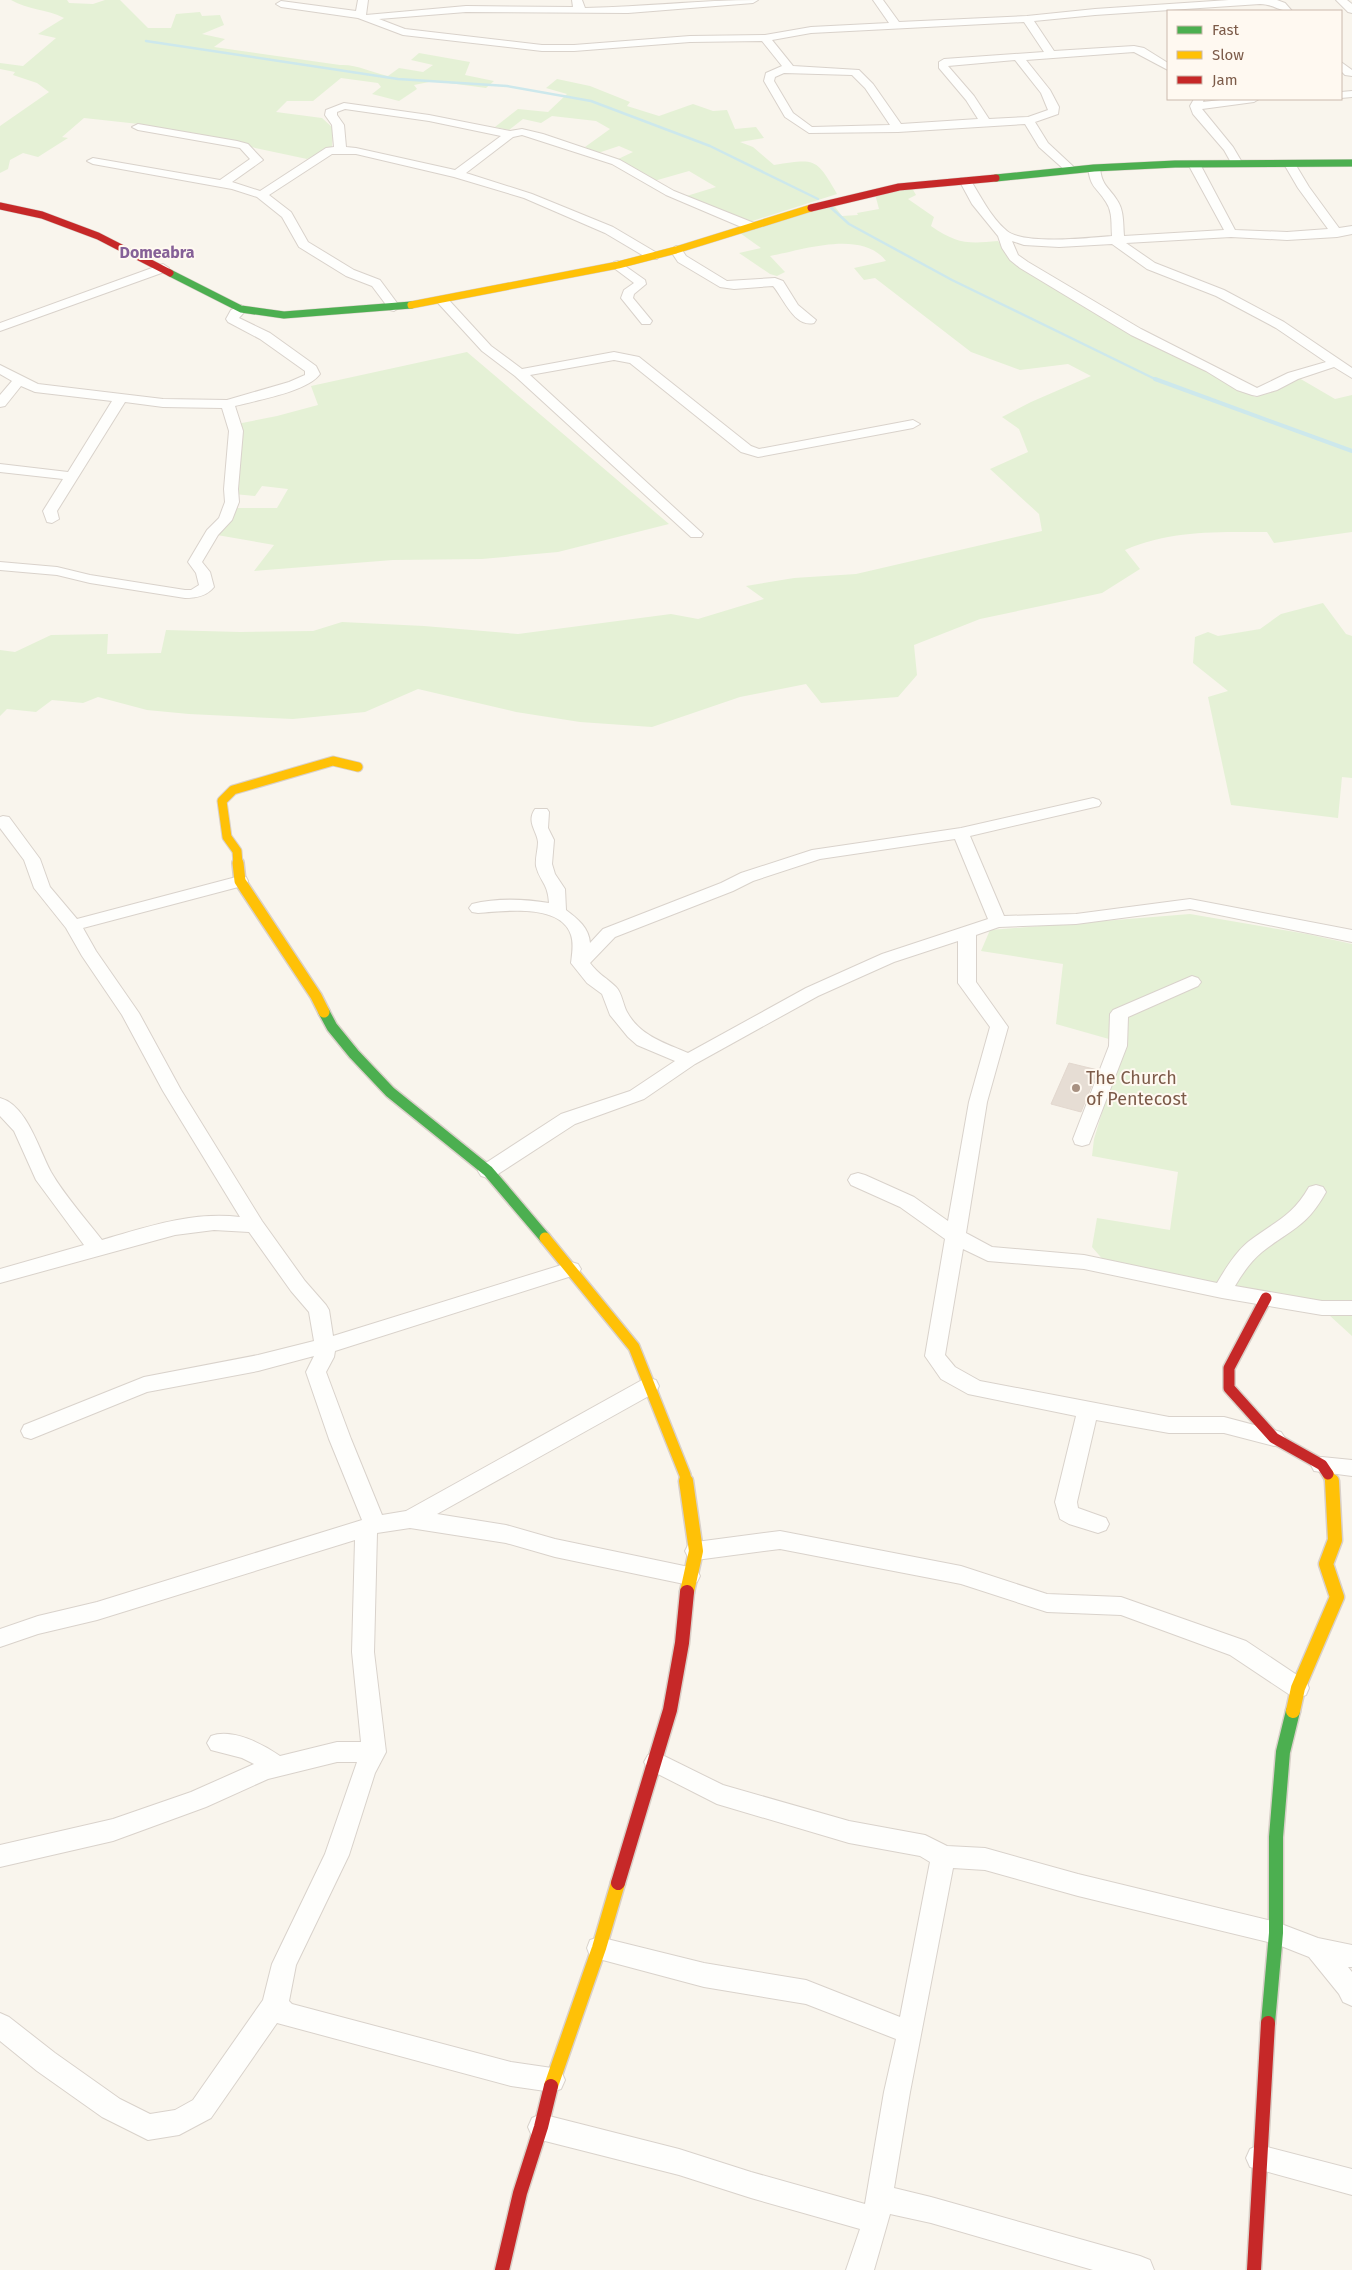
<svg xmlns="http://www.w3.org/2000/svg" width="1352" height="2270" font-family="'Fira Sans',sans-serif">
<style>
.green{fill:#e5f1d6}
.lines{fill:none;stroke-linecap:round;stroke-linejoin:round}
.stream-far1{stroke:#cde8ec;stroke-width:2.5}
.stream{stroke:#cde8ec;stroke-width:4}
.building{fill:#e6ddd4;stroke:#e3d8cf}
.street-casing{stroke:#d9d2cb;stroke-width:2}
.fast-far2-casing{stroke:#d9d0c9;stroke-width:8}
.fast-far1-casing{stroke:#d9d0c9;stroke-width:14}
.fast-casing{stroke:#d9d0c9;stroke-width:17}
.slow-far3-casing{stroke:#d9d0c9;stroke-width:8}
.slow-far2-casing{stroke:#d9d0c9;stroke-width:11}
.slow-far1-casing{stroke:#d9d0c9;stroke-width:14}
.slow-casing{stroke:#d9d0c9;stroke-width:17}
.jam-far2-casing{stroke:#d9d0c9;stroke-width:8}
.jam-far1-casing{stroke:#d9d0c9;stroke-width:14}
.jam-casing{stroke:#d9d0c9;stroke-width:17}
.street{fill:#fefefc;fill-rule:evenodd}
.fast-far2{stroke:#4caf50;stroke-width:7}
.fast-far1{stroke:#4caf50;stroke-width:11}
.fast{stroke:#4caf50;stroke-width:14}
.slow-far3{stroke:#ffc107;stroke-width:7}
.slow-far2{stroke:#ffc107;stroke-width:9}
.slow-far1{stroke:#ffc107;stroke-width:11}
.slow{stroke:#ffc107;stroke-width:14}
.jam-far2{stroke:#c62828;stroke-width:7}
.jam-far1{stroke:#c62828;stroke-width:11}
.jam{stroke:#c62828;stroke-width:14}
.poi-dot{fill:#a89182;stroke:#fff9f1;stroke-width:2}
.labels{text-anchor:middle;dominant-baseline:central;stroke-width:4;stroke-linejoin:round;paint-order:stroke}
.far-quarter-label{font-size:16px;font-weight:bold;fill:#866198;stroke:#fff9f1}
.poi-label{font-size:18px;fill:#7c5b49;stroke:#fff9f1;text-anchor:start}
</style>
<rect width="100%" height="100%" fill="#f9f5ed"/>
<path class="green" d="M11 0H67L69 3 93 4 105 0H120L148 28H171L176 14 200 12 202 16 220 15 224 25 202 34 225 39 214 47 340 65C356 64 371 72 388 76L399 68 423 72 433 65 411 60 419 53 470 62 465 75 494 81 486 88 434 81 414 85 417 89 399 101 372 94 381 87 378 83 341 78 313 101H287L276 112 322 118 333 128 332 147 307 159 148 125 84 118 62 137 68 138 38 157 23 153 10 160 8 169 0 173V126L49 92 37 83 13 75 15 72 0 69V63L23 66 56 38 38 34 64 18C47 9 28 10 11 0Z
M557 79 590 86 630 102 627 106 659 116 693 104 713 111 727 110 735 129 756 127 764 138 740 142 753 147 774 165C815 159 816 157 837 194L743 224 680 198 716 187 689 171 654 181 616 160 633 152 619 146 598 153 585 147 610 129 596 121 552 116 541 123 523 119 509 130 495 127 518 109 548 112 567 94 546 88Z
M912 188 916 195 908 199 934 217 931 226C957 244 968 244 998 241L1010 259 1151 343 1255 397 1276 391 1299 378 1335 399 1352 395V532L1274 543 1267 532C1218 532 1170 530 1125 550L1140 569 1102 593 980 619 914 645 917 675 898 697 821 703 806 684 740 697 652 727 580 722 516 712 418 689 365 712 293 719 189 714 147 710 98 697 83 703 52 700 36 712 7 709 0 716V650L15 652 51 635 108 634 107 654 161 653 166 630 240 632 313 631 342 622 424 626 518 634 671 614 698 619 764 599 746 586 794 578 856 574 1042 531 1039 514 990 469 1028 452 1019 429 1002 417 1031 402 1091 376 1068 364 1020 370 971 352 875 278 864 280 854 268 886 261C862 229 802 250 770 256L785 272 777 276 770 274 739 253 761 248 740 233 833 204 842 216 858 215 857 213 879 209 875 194Z
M467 352 669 524 558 552 482 559 393 560 266 570 254 571 274 545 217 535 227 508H277L288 489 262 486 255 496 234 494 237 424 277 416 318 405 311 386Z
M1323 603 1346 634 1352 636V778L1342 777 1338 818 1231 805 1208 697 1228 691 1193 663 1195 637 1208 632 1218 636 1260 629 1281 614Z
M1190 914 1307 934 1352 944V1304L1286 1298 1105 1262 1092 1247 1097 1218 1170 1230 1178 1172 1092 1156 1094 1139 1123 1043 1056 1024 1063 964 981 951 990 930Z
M1329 1315H1352V1336Z"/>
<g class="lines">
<path class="stream-far1" d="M146 41 398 79 507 86 591 101 710 146 818 199
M828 205 849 224 952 280 1157 380"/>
<path class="stream" d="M1155 379 1352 451"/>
</g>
<path class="building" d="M1069 1063 1098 1070 1081 1112 1051 1104Z"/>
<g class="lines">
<defs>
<path id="street" d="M358 0H368L366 15 466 6 573 7 572 0H582L585 8C643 7 700 0 758 0L753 3 628 13 466 12 379 19 405 29 542 45H574L690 36 765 35 811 27 889 23 873 0H883L899 22 1027 16 1095 9 1229 0H1277L1285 3 1292 11C1280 12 1273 4 1260 4L1095 15 1034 21 1054 51 1134 46 1144 48 1168 63V70L1134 52 1026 60 1050 90 1059 107 1058 114 1035 122 1048 143 1077 170 1071 173 1067 172 1039 147 1025 124 898 132 809 133 785 117 764 81 766 73 782 66 762 41 690 42 574 51H542L403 35 358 18 281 7 276 4 281 1 356 11ZM1024 22 1044 52 944 59 939 62V68L966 100 978 119 901 124 873 84 859 70 793 66 772 40 811 33ZM1015 60 1041 93 1048 110 1028 117 989 119 974 96 948 66ZM784 73 852 75 865 88 890 125 812 127 793 113 774 81 775 77Z
M1336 0H1347L1352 4V13L1348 12Z
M1341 62 1352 70V76L1345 75 1341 71Z
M1352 91V97L1341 98V92Z
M1194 99H1204L1203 102 1229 99H1259L1254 102 1202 109 1233 147 1243 164 1241 166H1233L1224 150 1193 114 1190 106Z
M344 103 429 115 510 131 522 129 543 134 620 160 674 191 754 223 756 226 754 229H746L666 195 612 164 522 135 513 137 466 173 532 194 613 227 657 253 659 256 657 259H649L605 233 524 198 454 177 356 154H332L269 195 291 212 308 242 354 270 380 280 400 307 394 311 390 310 372 286 346 276 299 247 282 217 257 197 232 189 93 164 87 161 93 158 220 180 250 159 240 148 138 130 132 127 138 124 237 141 248 144 263 160 232 182 260 191 326 148 334 147 332 125 325 115 326 110ZM345 109 429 121 501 136 455 170 356 148 346 147 344 125 337 115V112Z
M1194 161 1200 164 1235 230 1287 232 1328 229 1298 188 1284 164 1290 161 1294 162 1309 187 1339 228 1352 226V234L1337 237 1287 240 1231 237 1126 243 1155 263 1224 290 1284 322 1352 368V378L1334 367 1298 379 1277 390 1257 396 1252 395 1237 390 1206 371 1131 335 1020 268 1010 260 1002 248 998 236 972 204 959 180 961 178H969C981 196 990 217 1007 231 1024 245 1090 238 1112 236 1111 225 1113 212 1106 202 1096 186 1091 189 1088 168L1094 165 1100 168C1102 186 1108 186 1117 200 1124 210 1123 223 1124 236L1224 230 1188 164ZM1012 241 1024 245 1059 247 1112 244 1147 269 1216 296 1276 328 1326 362 1288 373 1257 388 1141 329 1028 262 1018 255Z
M676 246 680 247 686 256 727 281 775 278 783 281 798 305 816 320 814 323C794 328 783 297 773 286L734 289 720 287 678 262 670 250Z
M618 261 645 280 646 284 634 294 633 298 652 321 650 324H642L621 298 624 290 634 283 614 268 612 265 614 262Z
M163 264 169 268 167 271 0 331V323Z
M442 296 446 297 491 346 522 369 614 352 639 357 751 446 759 449 913 420 920 424 913 428 758 457 741 452 630 363 614 360 530 375 703 534 701 537H691L515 376 482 351 438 303 436 300Z
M241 305 247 309 239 318 270 333 316 366 320 374C307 392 257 400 235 406L243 431 238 489 239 502 232 520 218 535 202 562 210 572 214 587C207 596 196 598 185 598L90 583 57 575 0 570V562L57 567 90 575 185 590H191L199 585 196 573 188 562 207 530 219 518 225 502 224 489 229 431 222 408 163 407 125 402 57 511 59 519 52 523 47 522 43 511 63 479 0 472V464L68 472 112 401 35 392 21 386 5 406 0 407V395L12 381 0 374V365L38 384 163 399 227 400 289 382 305 375V371L260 339 228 322 226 319 231 310Z
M1093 798 1099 800 1101 803 1099 806 970 836 1004 916 1076 914 1190 899 1352 930V942L1190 909 1076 924 999 927 976 935V982L1008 1027 987 1102 966 1233 992 1247 1084 1255 1217 1283C1226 1268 1235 1253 1248 1242 1274 1222 1292 1217 1309 1187L1316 1185 1323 1187 1326 1192C1306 1228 1291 1229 1262 1252 1251 1261 1242 1274 1235 1286L1322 1301H1352V1315H1322L1222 1298 1084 1269 988 1261 963 1249 945 1355 955 1367 980 1381 1169 1417H1224L1281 1432 1285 1438 1281 1444 1274 1446 1224 1433H1169L1096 1420 1077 1502 1078 1508 1106 1518 1109 1524 1106 1530 1098 1533 1069 1524 1060 1519 1055 1502 1076 1416 968 1394 941 1379 925 1356 945 1239 900 1207 851 1185 848 1180 851 1175 858 1173 865 1175 914 1197 948 1221 969 1102 990 1027 958 983V941L894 962 818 996 695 1064 644 1099 575 1124 495 1176 488 1178 481 1176 478 1171 481 1166 561 1114 630 1091 675 1061 637 1045 628 1037 610 1015 602 994 587 983 571 963C572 954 574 944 571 935 561 903 504 911 478 913L472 912 469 908 472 904C496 898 525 899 549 903 548 883 540 882 536 866 535 858 538 850 538 842 537 831 526 822 535 809H547L549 812 548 828 554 840 552 864 555 874 565 889 566 910C578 919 589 928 590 943L603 929 721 883 741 873 812 850 961 828ZM955 839 988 919 882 954 806 988 688 1053C665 1043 640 1036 627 1012 623 1005 622 993 616 987 607 978 599 975 590 963L615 937 733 891 753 881 820 859Z
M3 816 9 817 40 859 50 887 77 919 240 876 246 877 248 881 246 885 83 928 96 951 139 1013 181 1090 262 1221 305 1281 326 1305 329 1310 333 1336 571 1262 578 1264 581 1269 578 1274 335 1351 334 1357 326 1372 351 1439 382 1515 406 1511 642 1380 649 1378 656 1380 659 1386 656 1392 437 1514 506 1525 555 1539 689 1567 697 1570 700 1576 697 1582 689 1585 555 1557 506 1543 410 1528 377 1533 374 1652 386 1752 375 1773 349 1855 296 1965 289 2001 292 2004 511 2062 552 2068 561 2071 565 2080 561 2089 552 2092 511 2086 277 2023 211 2118 179 2135 148 2140 102 2117 37 2071 0 2041V2013L9 2017 55 2053 120 2099 150 2114 175 2110 193 2100 263 2000 272 1964 325 1854 357 1762H337L268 1779 206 1807 113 1841 0 1867V1845L113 1819 191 1792 254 1764 242 1758 211 1750 207 1743 211 1736C232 1728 263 1744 280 1756L337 1742H361L352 1652 355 1540 97 1620 38 1634 0 1647V1629L38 1616 97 1602 362 1520 329 1439 306 1372 314 1356 258 1371 147 1392 31 1439 24 1437 21 1431 24 1425 144 1377 258 1355 314 1341 309 1312 291 1291 249 1232 214 1230 175 1235 0 1283V1269L84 1245 36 1180 14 1131 0 1116V1098C27 1105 39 1150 51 1172 65 1196 85 1218 102 1240 146 1227 193 1211 240 1217L163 1091 122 1015 82 956 66 928 34 888 24 860 0 828V817Z
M1192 976 1198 978 1201 982 1198 986 1128 1017 1127 1046 1091 1139 1089 1144 1082 1146 1075 1144 1073 1139 1109 1046 1110 1014 1113 1010Z
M1322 1457 1352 1460V1476L1314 1471 1311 1465 1314 1459Z
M780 1531 961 1566 1047 1594 1121 1597 1246 1641 1306 1681 1309 1688 1306 1695 1298 1698 1290 1695 1230 1655 1121 1615 1047 1612 961 1584 780 1549 696 1560 688 1557 685 1551 688 1545 696 1542Z
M656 1752 723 1785 849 1821 925 1835 947 1846 985 1848 1078 1874 1276 1922 1318 1938 1352 1945V1967H1348L1352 1972V2006L1343 2002 1339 1994 1309 1957 1276 1944 1078 1896 985 1870 953 1868 910 2092 894 2188 931 2197 1140 2256 1150 2260 1154 2270H1093L931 2223 890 2214 874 2270H846L860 2229 751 2198 679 2175 541 2140 532 2136 528 2127 532 2118 541 2114 679 2149 751 2172 865 2204 884 2092 896 2039 806 2004 704 1987 599 1959 590 1956 587 1948 590 1940 599 1937 704 1963 806 1980 900 2017 930 1862 920 1856 849 1843 717 1804 648 1769 644 1762 648 1755Z
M1259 2145 1352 2169V2195L1250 2167 1246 2158 1250 2149Z"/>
<path id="fast-far2" d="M996 178 1094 168 1175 164 1352 163
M170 273 241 309 284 315 411 305"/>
<path id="fast-far1" d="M324 1012 332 1027 354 1054 390 1092 488 1171 545 1238"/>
<path id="fast" d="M1268 2023 1276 1933V1837L1283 1752 1293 1711"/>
<path id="slow-far3" d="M411 305 618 265 676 250 811 208"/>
<path id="slow-far2" d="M238 864 237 851 227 837 222 801 233 790 333 761 358 767"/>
<path id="slow-far1" d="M238 863 240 881 316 996 324 1012
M545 1238 634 1347 685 1475 686 1482
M1328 1474 1332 1482"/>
<path id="slow" d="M686 1481 696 1551 687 1592
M1293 1711 1298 1688 1337 1597 1326 1564 1335 1540 1332 1481
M551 2086 599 1948 618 1883"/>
<path id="jam-far2" d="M0 206 42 215 98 236 170 273
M811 208 899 187 996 178"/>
<path id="jam-far1" d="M1266 1298 1229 1368V1388L1274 1438 1322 1465 1328 1474"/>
<path id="jam" d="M618 1883 670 1710 682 1643 687 1592
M502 2270 520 2193 541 2127 551 2086
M1254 2270 1268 2023"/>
</defs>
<use href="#street" class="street-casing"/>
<use href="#fast-far2" class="fast-far2-casing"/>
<use href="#fast-far1" class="fast-far1-casing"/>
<use href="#fast" class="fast-casing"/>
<use href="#slow-far3" class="slow-far3-casing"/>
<use href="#slow-far2" class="slow-far2-casing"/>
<use href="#slow-far1" class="slow-far1-casing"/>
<use href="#slow" class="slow-casing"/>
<use href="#jam-far2" class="jam-far2-casing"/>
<use href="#jam-far1" class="jam-far1-casing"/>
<use href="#jam" class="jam-casing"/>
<use href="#street" class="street"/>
<use href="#fast-far2" class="fast-far2"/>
<use href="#fast-far1" class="fast-far1"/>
<use href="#fast" class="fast"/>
<use href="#slow-far3" class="slow-far3"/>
<use href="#slow-far2" class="slow-far2"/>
<use href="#slow-far1" class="slow-far1"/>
<use href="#slow" class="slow"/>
<use href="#jam-far2" class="jam-far2"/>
<use href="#jam-far1" class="jam-far1"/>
<use href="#jam" class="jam"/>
</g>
<circle class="poi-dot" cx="1076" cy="1088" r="5"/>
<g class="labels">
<g class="far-quarter-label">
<text x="157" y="252">Domeabra</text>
</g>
<g class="poi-label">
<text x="1086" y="1078">The Church<tspan x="1086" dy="21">of Pentecost</tspan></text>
</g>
</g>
<rect x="1167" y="10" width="175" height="90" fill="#fff9f1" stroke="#cbbaae"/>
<rect x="1177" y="26" width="25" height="8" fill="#4caf50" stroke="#cbbaae"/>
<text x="1212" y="35" font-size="15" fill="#7c5b49">Fast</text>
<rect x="1177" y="51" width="25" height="8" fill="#ffc107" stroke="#cbbaae"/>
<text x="1212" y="60" font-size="15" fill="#7c5b49">Slow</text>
<rect x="1177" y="76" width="25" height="8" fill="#c62828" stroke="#cbbaae"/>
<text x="1212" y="85" font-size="15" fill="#7c5b49">Jam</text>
</svg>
